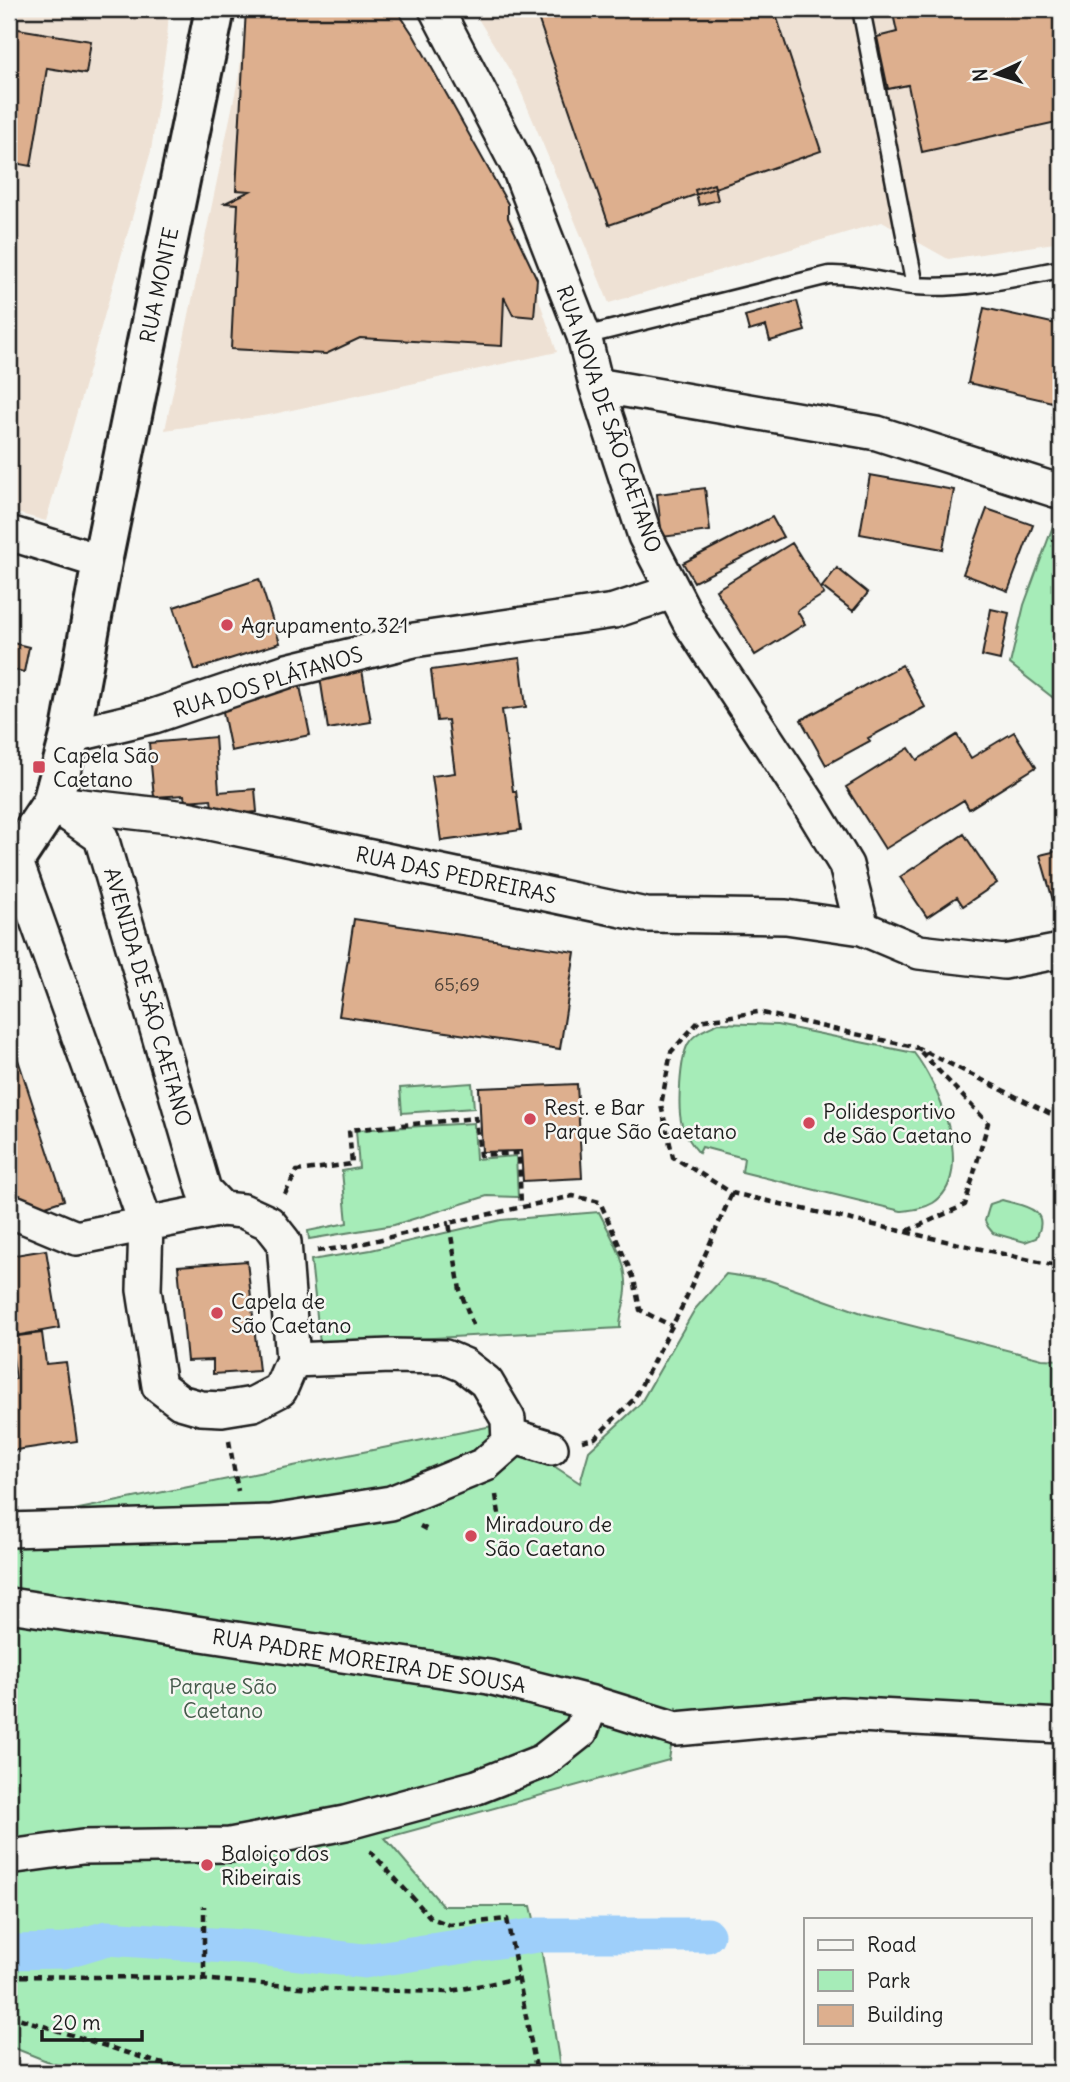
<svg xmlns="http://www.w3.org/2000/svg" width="1070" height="2082" font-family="Delius,sans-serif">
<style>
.built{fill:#eee1d4}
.green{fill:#a6ecb8;stroke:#61846a;stroke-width:2}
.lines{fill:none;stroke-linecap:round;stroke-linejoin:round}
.canal{stroke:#9ecffa;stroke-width:35}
.building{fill:#ddaf8e;stroke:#1c1c1c;stroke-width:2}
.lane-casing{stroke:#1c1c1c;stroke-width:21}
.street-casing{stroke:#1c1c1c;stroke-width:38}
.secondary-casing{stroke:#1c1c1c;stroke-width:44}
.path{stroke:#1c1c1c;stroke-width:4.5;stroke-dasharray:7 5;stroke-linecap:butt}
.lane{stroke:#f6f6f2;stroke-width:16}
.street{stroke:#f6f6f2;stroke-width:33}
.secondary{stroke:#f6f6f2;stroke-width:38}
.poi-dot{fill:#d1495b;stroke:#f6f6f2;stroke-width:2.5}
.labels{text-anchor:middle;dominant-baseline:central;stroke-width:5;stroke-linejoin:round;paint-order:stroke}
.number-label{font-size:18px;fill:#4c4138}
.street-label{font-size:21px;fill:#1c1c1c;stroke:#f6f6f2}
.poi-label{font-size:21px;fill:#1c1c1c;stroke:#f6f6f2;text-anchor:start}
.park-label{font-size:21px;fill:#455a4b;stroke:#f6f6f2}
</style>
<rect width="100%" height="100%" fill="#f6f6f2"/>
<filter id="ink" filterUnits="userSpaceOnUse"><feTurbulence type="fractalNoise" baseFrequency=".0143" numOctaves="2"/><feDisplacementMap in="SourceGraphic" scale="14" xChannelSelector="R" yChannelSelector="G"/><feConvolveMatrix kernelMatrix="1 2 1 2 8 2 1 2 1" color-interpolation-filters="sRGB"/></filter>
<g filter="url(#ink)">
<path class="built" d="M9 9H169L167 40 151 151 46 521 9 511Z
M247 9H396L432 66 512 221 557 352 269 415 165 430 239 75Z
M472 9H1061V242L948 259 882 222 609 303 517 82Z"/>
<path class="green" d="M1053 526 1061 529V704L1010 664 1024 605Z
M719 1023 777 1025 914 1053C938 1083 977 1175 933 1203 923 1209 911 1210 901 1211L742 1172 744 1158 702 1147 699 1153C691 1144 686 1136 682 1125 677 1109 680 1059 688 1044 694 1033 708 1028 719 1023Z
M472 1083 474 1108 402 1113 400 1088Z
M474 1123 476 1159 516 1156 518 1197 487 1196 394 1225 309 1239 308 1231 347 1223 342 1171 359 1168 356 1130Z
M1002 1200C1023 1206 1052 1208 1036 1238L1025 1242 993 1233 988 1227 985 1221 990 1204Z
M599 1212C611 1236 628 1262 626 1290 625 1303 620 1315 620 1328L320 1344 311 1260 371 1250 501 1220Z
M726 1274 768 1280 862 1313 1042 1359 1061 1360V1726L676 1729 677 1707 669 1760 385 1838 443 1906H531L542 1953 561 2073H77L9 2046V1523L492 1426 580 1483 589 1451 640 1404 695 1309Z"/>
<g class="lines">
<path class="canal" d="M9 1952 64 1951 107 1938 257 1948 364 1961 538 1935H707"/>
</g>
<path class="building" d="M246 9H396L414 36 508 204V218L537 279 534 317 513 315 504 297 502 346 360 338 326 354 231 349 238 204 225 203 250 191 236 190Z
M535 9H774L821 151 609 225Z
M892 9H1061V121L922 152 908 85 888 89 877 37 897 32Z
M12 28 91 41 86 74 47 68 31 166 9 162V45Z
M714 184 718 200 699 205 695 190Z
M797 301 805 331 770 341 766 326 749 331 745 316Z
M984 308 1061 325V404L968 383Z
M870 475 954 490 943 549 860 534Z
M705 488 710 531 662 537 657 494Z
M987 509 1033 525 1008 591 963 574Z
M772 517 783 537 694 582 683 563Z
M792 543 824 594 797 611 805 624 755 655 716 590Z
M837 568 868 593 853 611 822 587Z
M259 579 280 643 195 670 174 607Z
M991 609 1009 613 1000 660 982 656Z
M9 642 29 647 24 672 9 669Z
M520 658 526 707 502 710 513 791H516L521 830 441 841 432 776 455 773 448 720 437 721 431 670Z
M902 665 925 707 868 738 870 741 826 765 801 720Z
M362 670 371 722 328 729 320 677Z
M300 686 310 735 231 751 221 702Z
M1014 732 1036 767 969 809 964 800 885 849 846 787 909 748 917 760 957 735 971 758Z
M215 737 219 792 255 789 257 812 213 816 211 799 185 801 184 795 154 797 149 743Z
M964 834 997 883 963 906 957 897 927 917 900 877Z
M1061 850V906L1055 907 1040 855Z
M354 919 575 952 560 1049 339 1016Z
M9 1032 64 1200 9 1218Z
M577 1084 582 1178 523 1181 521 1151 482 1152 479 1088Z
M46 1250 59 1328 9 1337V1256Z
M247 1261 259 1371 213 1374V1360L187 1361 178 1266Z
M42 1333 46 1364 66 1362 77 1441 9 1451V1380L16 1379 10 1337Z"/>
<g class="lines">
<defs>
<path id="lane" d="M861 9 915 286
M584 336 829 275C862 274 884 284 915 286 964 290 1014 278 1061 269"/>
<path id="street" d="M436 9 518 166 584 336 596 385 645 536 690 623 809 804 846 865 862 928
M596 385 877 433 1061 492
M9 533 102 562
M70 736 154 716 287 671 414 640 614 611 672 592
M56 803 186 818 646 915 786 917 862 928 919 952 1004 962 1061 951
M15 859 146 1224 144 1290 159 1386 180 1402 201 1408 222 1409 253 1404 280 1390 293 1360 284 1242 269 1223 243 1211 222 1209 204 1190 101 837 52 803
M9 1210 76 1238 222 1209
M509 1435 551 1448
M9 1530 272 1522 391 1503 484 1465 509 1443 508 1419 486 1382 464 1365 445 1357 391 1356 293 1360
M9 1605 489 1677 592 1703 676 1729 841 1714 1061 1726
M9 1857 82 1847 230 1845 345 1823 477 1787 543 1761 581 1731 592 1703"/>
<path id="secondary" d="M9 865 15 859 52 803 70 736 102 562 215 9"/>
</defs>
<use href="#lane" class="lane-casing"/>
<use href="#street" class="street-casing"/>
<use href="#secondary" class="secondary-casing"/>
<path class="path" d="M1061 1119 918 1048 758 1012 699 1021 671 1052 661 1105 673 1157 732 1193 1061 1267
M285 1194 297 1171 352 1164 349 1130 476 1118 480 1155 519 1153 521 1206
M907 1231 965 1205 988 1123 921 1052
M317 1251 348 1247 449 1223
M473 1325 460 1290 449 1223 573 1196 600 1202 634 1279 640 1310 672 1326
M229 1441 238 1491
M582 1441 595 1438 634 1399 683 1305 732 1193
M496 1495 500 1520
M420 1526 430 1531
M370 1851 431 1918 450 1925 507 1919 537 2073
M9 1976 186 1978 326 1989 446 1992 520 1978
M204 1980V1906
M9 2015 159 2063 223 2073"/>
<use href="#lane" class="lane"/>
<use href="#street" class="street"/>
<use href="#secondary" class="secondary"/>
</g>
</g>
<g class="poi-dot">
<circle cx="227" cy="625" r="7"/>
<rect x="32" y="760" width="14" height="14" rx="3.5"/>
<circle cx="530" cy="1119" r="7"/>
<circle cx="809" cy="1123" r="7"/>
<circle cx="217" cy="1313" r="7"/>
<circle cx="471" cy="1536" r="7"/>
<circle cx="207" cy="1865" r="7"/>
</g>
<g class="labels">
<g class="number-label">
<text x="457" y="984">65;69</text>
</g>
<g class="street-label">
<text transform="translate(159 285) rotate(-78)">RUA MONTE</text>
<text transform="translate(609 419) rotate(71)">RUA NOVA DE SÃO CAETANO</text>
<text transform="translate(268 682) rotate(-17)">RUA DOS PLÁTANOS</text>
<text transform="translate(456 875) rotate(12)">RUA DAS PEDREIRAS</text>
<text transform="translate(148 997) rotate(74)">AVENIDA DE SÃO CAETANO</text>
<text transform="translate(369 1661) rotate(9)">RUA PADRE MOREIRA DE SOUSA</text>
</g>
<g class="poi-label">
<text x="241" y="625">Agrupamento 321</text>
<text x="53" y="755">Capela São<tspan x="53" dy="24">Caetano</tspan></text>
<text x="544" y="1107">Rest. e Bar<tspan x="544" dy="24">Parque São Caetano</tspan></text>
<text x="823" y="1111">Polidesportivo<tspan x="823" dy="24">de São Caetano</tspan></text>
<text x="231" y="1301">Capela de<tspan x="231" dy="24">São Caetano</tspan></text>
<text x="485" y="1524">Miradouro de<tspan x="485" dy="24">São Caetano</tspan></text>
<text x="221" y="1853">Baloiço dos<tspan x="221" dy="24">Ribeirais</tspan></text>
</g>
<g class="park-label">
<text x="223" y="1686">Parque São<tspan x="223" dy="24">Caetano</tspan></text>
</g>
</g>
<rect width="1070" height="2082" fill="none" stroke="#f6f6f2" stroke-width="35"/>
<rect x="18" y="18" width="1035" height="2047" fill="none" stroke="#1c1c1c" stroke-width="2.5" filter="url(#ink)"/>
<rect x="804" y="1918" width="228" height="126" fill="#f6f6f2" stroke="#9f9f9c" stroke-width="2"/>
<rect x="818" y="1940" width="35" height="10" fill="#f6f6f2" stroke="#9f9f9c" stroke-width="2"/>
<text x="867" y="1952" font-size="21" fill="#1c1c1c">Road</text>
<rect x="818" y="1970" width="35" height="21" fill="#a6ecb8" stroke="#9f9f9c" stroke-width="2"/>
<text x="867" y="1988" font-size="21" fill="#1c1c1c">Park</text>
<rect x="818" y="2005" width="35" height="21" fill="#ddaf8e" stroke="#9f9f9c" stroke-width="2"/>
<text x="867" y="2022" font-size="21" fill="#1c1c1c">Building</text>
<g transform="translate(997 74) rotate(266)" stroke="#f6f6f2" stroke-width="5" paint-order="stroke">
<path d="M0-5L12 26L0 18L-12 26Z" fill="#1c1c1c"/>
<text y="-10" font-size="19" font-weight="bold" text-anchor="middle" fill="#1c1c1c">N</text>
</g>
<path d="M42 2030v10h100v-10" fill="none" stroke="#1c1c1c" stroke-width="3.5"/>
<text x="52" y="2030" font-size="21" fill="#1c1c1c" stroke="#f6f6f2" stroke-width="5" paint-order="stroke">20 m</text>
</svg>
